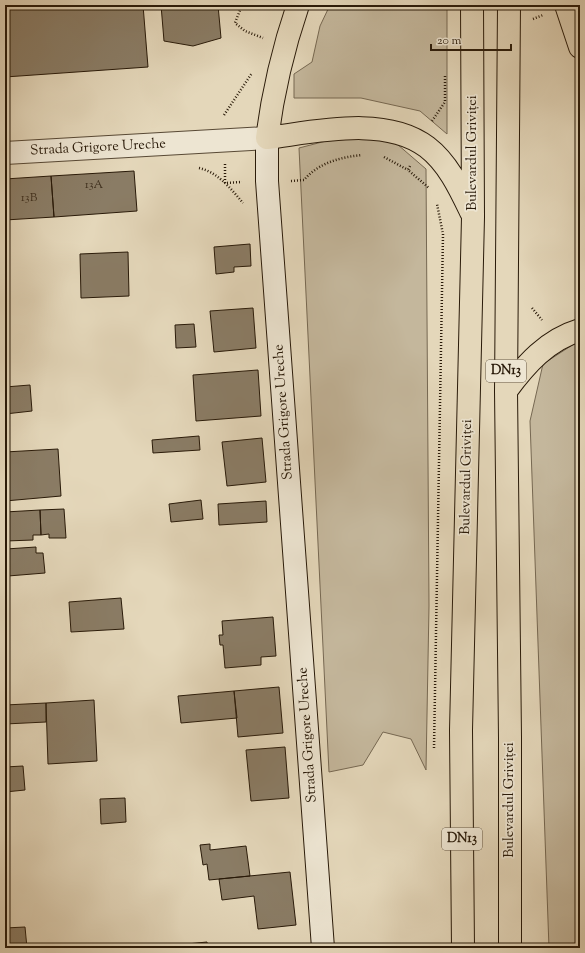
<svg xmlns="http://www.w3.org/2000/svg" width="585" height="953" font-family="'Sorts Mill Goudy',serif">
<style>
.green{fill:#c4b79c;stroke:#766852}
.building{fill:#8a7c65;stroke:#291a09}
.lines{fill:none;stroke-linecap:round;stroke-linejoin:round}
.street-casing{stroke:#584935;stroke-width:24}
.secondary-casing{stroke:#291a09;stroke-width:24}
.primary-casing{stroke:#291a09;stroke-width:24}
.path{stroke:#291a09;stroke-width:2.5;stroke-dasharray:1 2;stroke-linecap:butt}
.street{stroke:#ede5d2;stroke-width:22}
.secondary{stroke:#ede5d2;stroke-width:22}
.primary{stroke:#e4d7ba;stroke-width:22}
.labels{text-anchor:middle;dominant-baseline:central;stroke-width:3.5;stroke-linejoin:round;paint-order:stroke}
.number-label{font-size:12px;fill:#413220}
.shield{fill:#ede5d2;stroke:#645745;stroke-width:1}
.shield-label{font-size:13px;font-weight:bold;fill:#291a09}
.street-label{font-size:14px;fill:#291a09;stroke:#ede5d2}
</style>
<rect width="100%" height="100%" fill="#e4d7ba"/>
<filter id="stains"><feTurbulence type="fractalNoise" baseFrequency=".005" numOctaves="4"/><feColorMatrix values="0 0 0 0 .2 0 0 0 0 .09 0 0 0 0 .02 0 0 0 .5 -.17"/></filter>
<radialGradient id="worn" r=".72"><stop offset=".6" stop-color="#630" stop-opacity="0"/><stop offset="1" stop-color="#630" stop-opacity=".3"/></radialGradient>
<path class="green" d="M330 5H447V134L420 111 361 98H294V74L312 62 320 26Z
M353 134 397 144 426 169 429 606 426 770 411 739 383 732 363 765 329 772 299 148Z
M580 340V948H549L530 421 543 364Z"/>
<path class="building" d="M5 5H143L148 67 5 77Z
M161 5H218L221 38 193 46 164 41Z
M134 171 137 211 54 217 51 176Z
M51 176 54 217 5 220V179Z
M250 244 251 266 234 267V272L216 274 214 247Z
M128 252 129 296 81 298 80 254Z
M253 308 256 348 214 352 210 311Z
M194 324 196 347 176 348 175 325Z
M258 370 261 416 196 421 193 375Z
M30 385 32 411 5 414V387Z
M199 436 200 450 153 453 152 440Z
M262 438 266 482 227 486 222 442Z
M58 449 61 496 5 501V452Z
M201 500 203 519 171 522 169 504Z
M266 501 267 522 219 525 218 504Z
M64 509 66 538H49V534L41 535 40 510Z
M40 510 41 535H33V540L6 541 5 512Z
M36 547V553H43L45 573 8 576 6 549Z
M121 598 124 629 71 632 69 602Z
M273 617 276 656 261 657V665L225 668 223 645H220L219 635H223L222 621Z
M279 687 283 733 238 737 234 691Z
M234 691 237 718 181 723 178 696Z
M94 700 97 761 48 764 46 703Z
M46 703V722L5 724V705Z
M285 747 289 798 251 801 246 750Z
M23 766 25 790 5 792V767Z
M125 798 126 822 101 824 100 799Z
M210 844V850L246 846 250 876 209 880 207 864 203 865 200 845Z
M290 872 296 925 258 929 254 896 222 900 219 879Z
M25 927 27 948H5V928Z
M207 942 208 948H157V947Z"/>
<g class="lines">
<defs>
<path id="street" d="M5 153 267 138"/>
<path id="secondary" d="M267 138V181L323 948"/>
<path id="primary" d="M298 5C283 49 273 92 267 138 315 132 385 115 427 147 448 163 460 189 471 212
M509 5 506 391 510 737V948
M566 5 580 47
M506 391C526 364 547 340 580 330
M463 948 461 730 473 217 472 5"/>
</defs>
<use href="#street" class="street-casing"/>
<use href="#secondary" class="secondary-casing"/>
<use href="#primary" class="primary-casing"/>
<path class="path" d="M242 5 235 23 245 31 263 38
M533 19 543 15
M224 115 252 73
M432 121 445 102V75
M384 157 408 170
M225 164V183L242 182
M410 166 408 170 429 188
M199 168C218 172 231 189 243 203
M291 181 304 180C318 163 341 157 362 155
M532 308 542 320
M434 748 443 234 437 204"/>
<use href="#street" class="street"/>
<use href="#secondary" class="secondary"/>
<use href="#primary" class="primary"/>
</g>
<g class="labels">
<g class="number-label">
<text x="94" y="185">13A</text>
<text x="29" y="198">13B</text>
</g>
<g class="shield">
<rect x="486" y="360" width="40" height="22" rx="3"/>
<rect x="442" y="828" width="40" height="22" rx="3"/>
</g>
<g class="shield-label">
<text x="506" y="371">DN13</text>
<text x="462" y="839">DN13</text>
</g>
<g class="street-label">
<text transform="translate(98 148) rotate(-3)">Strada Grigore Ureche</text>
<text transform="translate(473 153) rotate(-90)">Bulevardul Griviței</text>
<text transform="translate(284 412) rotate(-94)">Strada Grigore Ureche</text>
<text transform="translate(467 477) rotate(-89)">Bulevardul Griviței</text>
<text transform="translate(308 735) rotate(-94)">Strada Grigore Ureche</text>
<text transform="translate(510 800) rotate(-90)">Bulevardul Griviței</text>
</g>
</g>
<rect width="585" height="953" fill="none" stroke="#e4d7ba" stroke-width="20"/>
<rect x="6" y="6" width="573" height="941" fill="none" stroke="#291a09" stroke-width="2"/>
<rect x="10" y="10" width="565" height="933" fill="none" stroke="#291a09"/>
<path d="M431 44v6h80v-6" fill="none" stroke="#291a09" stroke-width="2"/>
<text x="437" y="44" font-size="12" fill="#291a09" stroke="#ede5d2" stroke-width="3" paint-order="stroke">20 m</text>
<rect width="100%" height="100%" filter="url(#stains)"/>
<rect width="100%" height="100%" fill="url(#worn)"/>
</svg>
